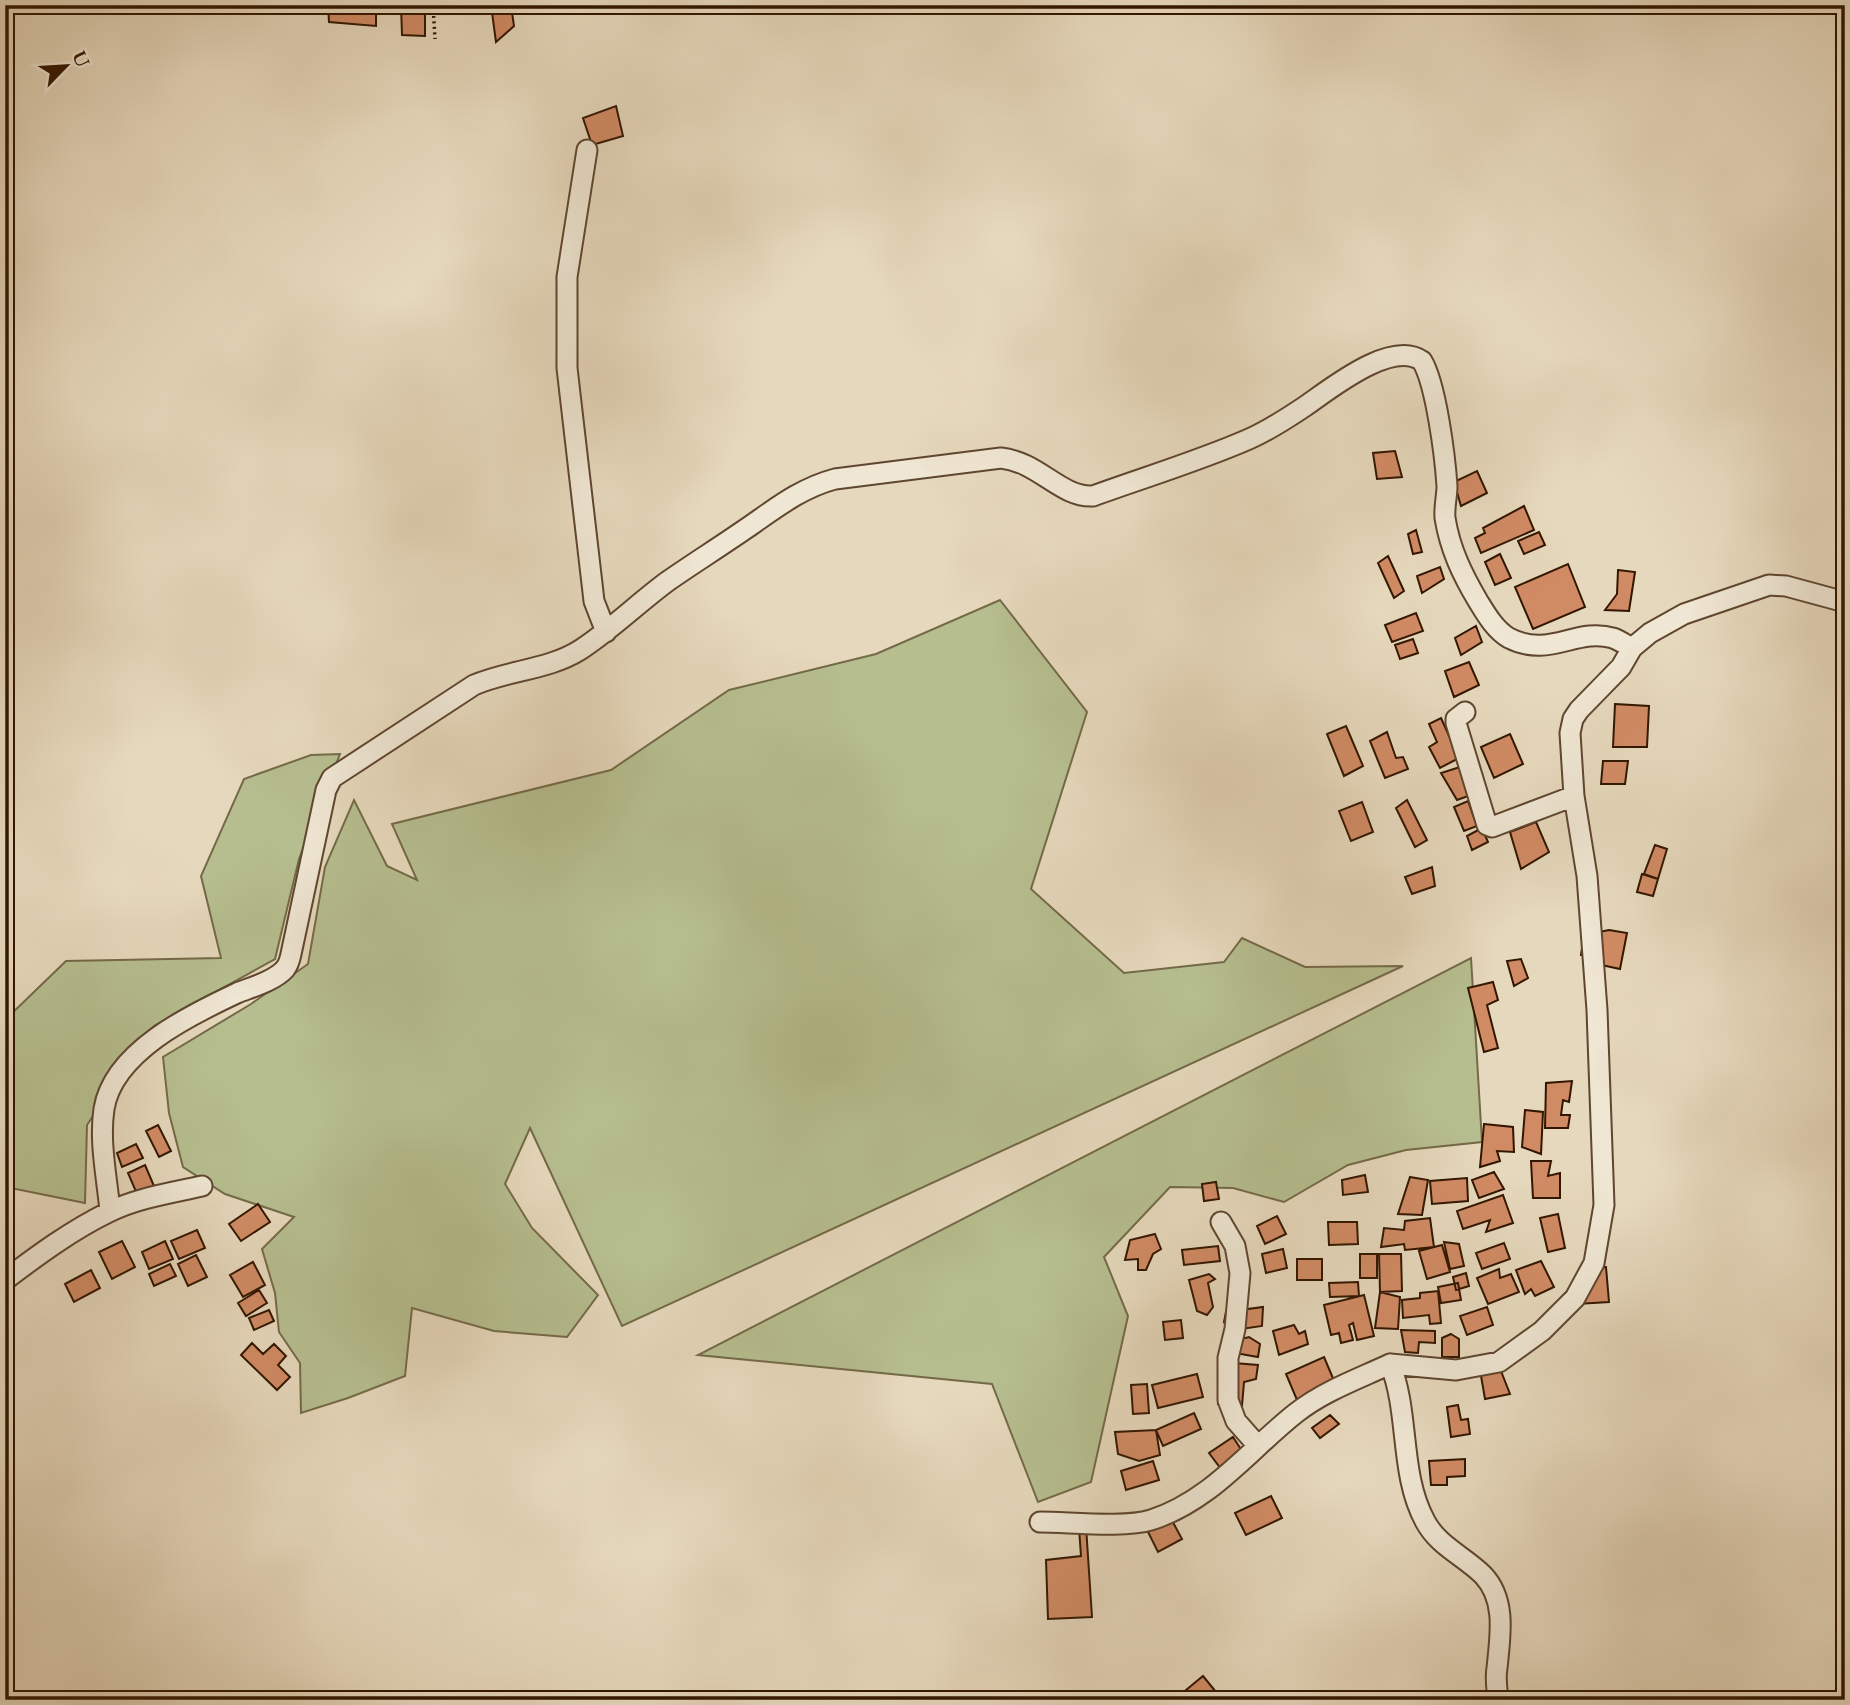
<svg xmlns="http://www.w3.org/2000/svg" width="1850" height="1705" font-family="Cardo,serif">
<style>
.green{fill:#b6be8f;stroke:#746a48;stroke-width:2}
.building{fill:#d18b64;stroke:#321600;stroke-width:2}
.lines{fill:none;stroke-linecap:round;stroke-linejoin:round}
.street-casing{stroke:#5f462f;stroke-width:23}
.path{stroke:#321600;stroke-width:3.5;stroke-dasharray:2 3.5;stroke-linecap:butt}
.street{stroke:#efe6d3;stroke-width:19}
</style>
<rect width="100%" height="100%" fill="#e6d8bc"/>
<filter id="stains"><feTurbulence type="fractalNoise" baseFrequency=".00286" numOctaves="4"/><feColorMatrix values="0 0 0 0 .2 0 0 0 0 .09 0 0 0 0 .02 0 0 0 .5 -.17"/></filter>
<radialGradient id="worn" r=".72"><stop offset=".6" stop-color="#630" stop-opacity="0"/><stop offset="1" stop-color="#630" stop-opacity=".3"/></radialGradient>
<path class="green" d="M1000 600 1087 712 1031 889 1124 973 1224 962 1242 938 1305 967 1403 966 622 1326 530 1128 505 1184 532 1228 598 1295 567 1337 494 1331 412 1308 405 1376 348 1398 301 1413 300 1363 279 1332 275 1293 262 1249 294 1217 225 1194 183 1167 169 1113 163 1057 251 1004 308 964 325 867 354 800 387 866 417 880 392 824 611 770 729 690 876 654Z
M340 754 299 859 275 959 154 1026 87 1125 85 1203 11 1188 5 1190V1020L66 961 221 958 201 876 244 779 311 755Z
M1471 958 1482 1142 1406 1150 1348 1165 1284 1202 1233 1188 1170 1187 1104 1257 1128 1316 1091 1482 1038 1502 992 1384 698 1355Z"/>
<path class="building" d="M328 5H376V26L329 22Z
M401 5H425V36L402 35Z
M491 5H511L514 26 496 42Z
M616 106 623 136 592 145 583 118Z
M1395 451 1402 477 1377 479 1373 453Z
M1477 471 1487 493 1461 506 1454 482Z
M1524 506 1534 530 1481 553 1475 538 1485 533 1483 528Z
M1416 530 1422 552 1413 554 1408 534Z
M1539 532 1545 545 1524 554 1518 541Z
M1500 554 1511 578 1495 585 1485 562Z
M1388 556 1404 591 1394 598 1378 563Z
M1568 564 1585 607 1533 629 1515 587Z
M1440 567 1444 579 1422 593 1417 576Z
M1618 570 1635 572 1629 611 1605 610 1617 594Z
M1416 613 1423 631 1392 642 1385 625Z
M1476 626 1482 642 1461 655 1455 638Z
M1413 639 1418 653 1400 659 1395 645Z
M1469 662 1479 685 1454 697 1445 671Z
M1615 704 1649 706 1647 747H1613Z
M1441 718 1459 758 1440 768 1429 747 1437 742 1429 724Z
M1346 726 1363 766 1344 776 1327 734Z
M1387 732 1396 758 1403 757 1408 769 1385 778 1370 741Z
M1510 734 1523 764 1494 778 1481 747Z
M1603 761H1628L1625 784H1601Z
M1460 767 1474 794 1457 800 1441 773Z
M1407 800 1427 840 1415 847 1396 808Z
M1468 801 1477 826 1464 831 1454 807Z
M1362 802 1373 832 1351 841 1339 811Z
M1536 822 1549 852 1521 869 1510 832Z
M1482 828 1488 842 1472 850 1467 836Z
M1655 845 1667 849 1658 879 1644 874Z
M1432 867 1435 886 1412 894 1405 877Z
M1642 874 1658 879 1653 896 1637 892Z
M1609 930 1627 933 1620 969 1592 963 1593 957 1581 955 1584 935Z
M1521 959 1528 978 1514 986 1507 961Z
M1493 982 1498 1000 1487 1005 1498 1048 1484 1052 1468 988Z
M1572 1081 1569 1102 1563 1100 1561 1115H1570L1568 1128H1545L1546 1083Z
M1525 1110 1543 1112 1541 1154 1522 1147Z
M1484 1124 1513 1127 1514 1152 1497 1151 1500 1161 1480 1167Z
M158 1125 171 1151 159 1157 146 1131Z
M136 1144 143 1158 122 1167 117 1153Z
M1531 1161H1551L1548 1176 1560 1173V1198H1533Z
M145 1165 154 1186 137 1194 128 1173Z
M1494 1172 1504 1189 1479 1198 1472 1180Z
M1365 1175 1368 1192 1343 1195 1342 1180Z
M1410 1177 1428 1180 1422 1215 1398 1214Z
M1467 1178 1468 1201 1432 1204 1430 1181Z
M1216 1182 1219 1199 1204 1201 1202 1184Z
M1503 1195 1513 1223 1486 1232 1490 1220 1463 1229 1457 1211Z
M258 1204 270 1222 241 1241 229 1224Z
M1558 1214 1565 1248 1548 1252 1540 1218Z
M1277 1216 1286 1234 1265 1244 1257 1226Z
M1430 1218 1434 1247 1405 1250 1404 1244 1381 1247 1384 1228 1404 1230 1405 1221Z
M1328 1222H1357L1358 1244 1329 1245Z
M197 1230 205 1248 179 1259 171 1241Z
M1155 1234 1161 1249 1153 1254 1146 1270H1138V1259L1125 1260 1130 1240Z
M122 1241 135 1267 112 1279 99 1252Z
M165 1241 173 1259 149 1269 142 1252Z
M1444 1242 1459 1244 1464 1266 1450 1269Z
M1504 1243 1510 1259 1482 1269 1476 1253Z
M1442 1245 1450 1272 1427 1279 1419 1251Z
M1218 1246 1220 1261 1184 1265 1182 1250Z
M1283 1249 1287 1268 1266 1273 1262 1254Z
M1360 1254H1377V1278H1360Z
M1379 1254H1401L1402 1291 1380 1292Z
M196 1255 207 1277 188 1286 178 1264Z
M1297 1259H1322V1280H1297Z
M1541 1261 1554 1287 1535 1296 1531 1289 1525 1294 1516 1270Z
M253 1262 265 1285 243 1297 230 1275Z
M170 1264 176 1276 154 1286 149 1274Z
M1606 1267 1609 1302 1577 1304 1585 1268Z
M1499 1269 1500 1278 1511 1274 1519 1292 1488 1304 1477 1278Z
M91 1270 100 1288 74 1302 65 1284Z
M1466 1273 1469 1286 1456 1290 1453 1277Z
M1209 1274 1215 1279 1208 1283 1213 1307 1207 1315 1197 1311 1189 1280Z
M1358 1282 1359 1296 1330 1297 1329 1283Z
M1458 1283 1461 1300 1441 1303 1438 1287Z
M259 1290 267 1303 246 1316 238 1303Z
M1438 1291 1441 1323 1430 1324 1429 1315 1403 1318 1402 1300 1420 1298V1293Z
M1380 1292 1400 1297 1398 1329 1375 1328Z
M1364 1295 1374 1336 1357 1340 1353 1323 1349 1325 1353 1340 1341 1343 1339 1333 1331 1335 1324 1305Z
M1263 1307 1262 1326 1228 1331 1224 1322 1226 1312Z
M1487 1307 1493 1325 1467 1335 1460 1316Z
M269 1310 274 1321 254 1330 249 1318Z
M1181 1320 1183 1338 1165 1340 1163 1322Z
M1294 1325 1299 1334 1305 1331 1308 1344 1279 1355 1273 1331Z
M1401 1330 1435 1331V1343L1419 1342 1418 1353 1405 1352Z
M1451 1334 1459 1339V1357H1442V1338Z
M1249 1337 1260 1344 1258 1357 1235 1353 1237 1340Z
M252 1343 263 1354 274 1344 286 1356 278 1365 290 1377 277 1390 241 1355Z
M1324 1357 1335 1383 1297 1400 1286 1374Z
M1221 1362 1258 1365 1256 1379 1244 1382 1242 1406 1218 1404Z
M1499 1366 1510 1394 1485 1399 1480 1370Z
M1197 1374 1203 1397 1158 1408 1152 1385Z
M1147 1384 1149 1413 1133 1414 1131 1385Z
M1458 1405 1461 1420 1468 1419 1470 1434 1451 1437 1447 1407Z
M1194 1413 1201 1429 1163 1446 1156 1430Z
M1330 1415 1339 1424 1320 1438 1312 1428Z
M1156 1430 1160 1455 1139 1461 1118 1454 1115 1432Z
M1233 1437 1244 1454 1221 1469 1209 1453Z
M1465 1459V1476L1447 1477V1485H1431L1429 1461Z
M1153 1461 1159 1480 1126 1490 1121 1471Z
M1271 1496 1282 1518 1246 1535 1235 1513Z
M1169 1515 1182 1539 1158 1552 1146 1528Z
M1086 1526 1092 1617 1048 1619 1046 1560 1081 1556 1079 1528Z
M1203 1676 1216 1692 1207 1700H1174Z"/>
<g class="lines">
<defs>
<path id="street" d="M587 150 567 277V368L594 601 606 632
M1465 712 1456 719V723L1487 825 1492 827 1574 796
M110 1211C107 1178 99 1142 104 1109 113 1052 190 1015 237 993 252 987 274 981 285 969 289 964 290 959 291 954L326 790 332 778 474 685C509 670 548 670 580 650 611 630 638 603 668 581 694 563 721 546 747 528 776 508 801 488 835 479L1001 458C1039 462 1061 498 1093 496 1145 477 1199 461 1249 439 1268 431 1286 419 1304 407 1329 390 1391 339 1422 361 1436 384 1445 456 1447 486 1447 496 1444 507 1445 518 1450 549 1462 574 1478 601 1486 614 1495 630 1509 638 1550 659 1576 627 1613 638 1619 640 1626 645 1632 648
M1221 1222 1235 1246 1240 1273 1235 1329 1228 1358V1400L1236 1421 1258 1446
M5 1280C38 1255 72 1230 109 1212 137 1198 171 1193 202 1186
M1040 1522C1069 1522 1125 1528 1151 1520 1211 1501 1249 1450 1296 1413 1324 1391 1358 1379 1390 1364
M1498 1700C1497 1689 1495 1678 1497 1668 1500 1637 1507 1600 1483 1575 1464 1556 1438 1546 1425 1521 1399 1473 1410 1413 1390 1364L1456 1370 1499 1362 1542 1331 1575 1298 1594 1263 1604 1205 1597 1010 1587 876 1574 796 1570 733 1573 719 1579 710 1621 667 1632 648 1650 633 1684 614 1769 585 1786 586 1845 602"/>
</defs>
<use href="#street" class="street-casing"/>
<path class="path" d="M433 5 435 39"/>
<use href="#street" class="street"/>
</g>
<rect width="1850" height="1705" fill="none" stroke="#e6d8bc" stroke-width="28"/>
<rect x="7" y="7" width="1836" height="1691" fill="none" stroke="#321600" stroke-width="3.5"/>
<rect x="14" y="14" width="1822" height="1677" fill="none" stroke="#321600" stroke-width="2"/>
<g transform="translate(66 66) rotate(65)" stroke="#efe6d3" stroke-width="5" paint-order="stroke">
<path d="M0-5L12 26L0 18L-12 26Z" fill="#321600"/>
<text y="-10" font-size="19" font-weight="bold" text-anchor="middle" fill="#321600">U</text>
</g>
<rect width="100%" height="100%" filter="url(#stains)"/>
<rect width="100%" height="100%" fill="url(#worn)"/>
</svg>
